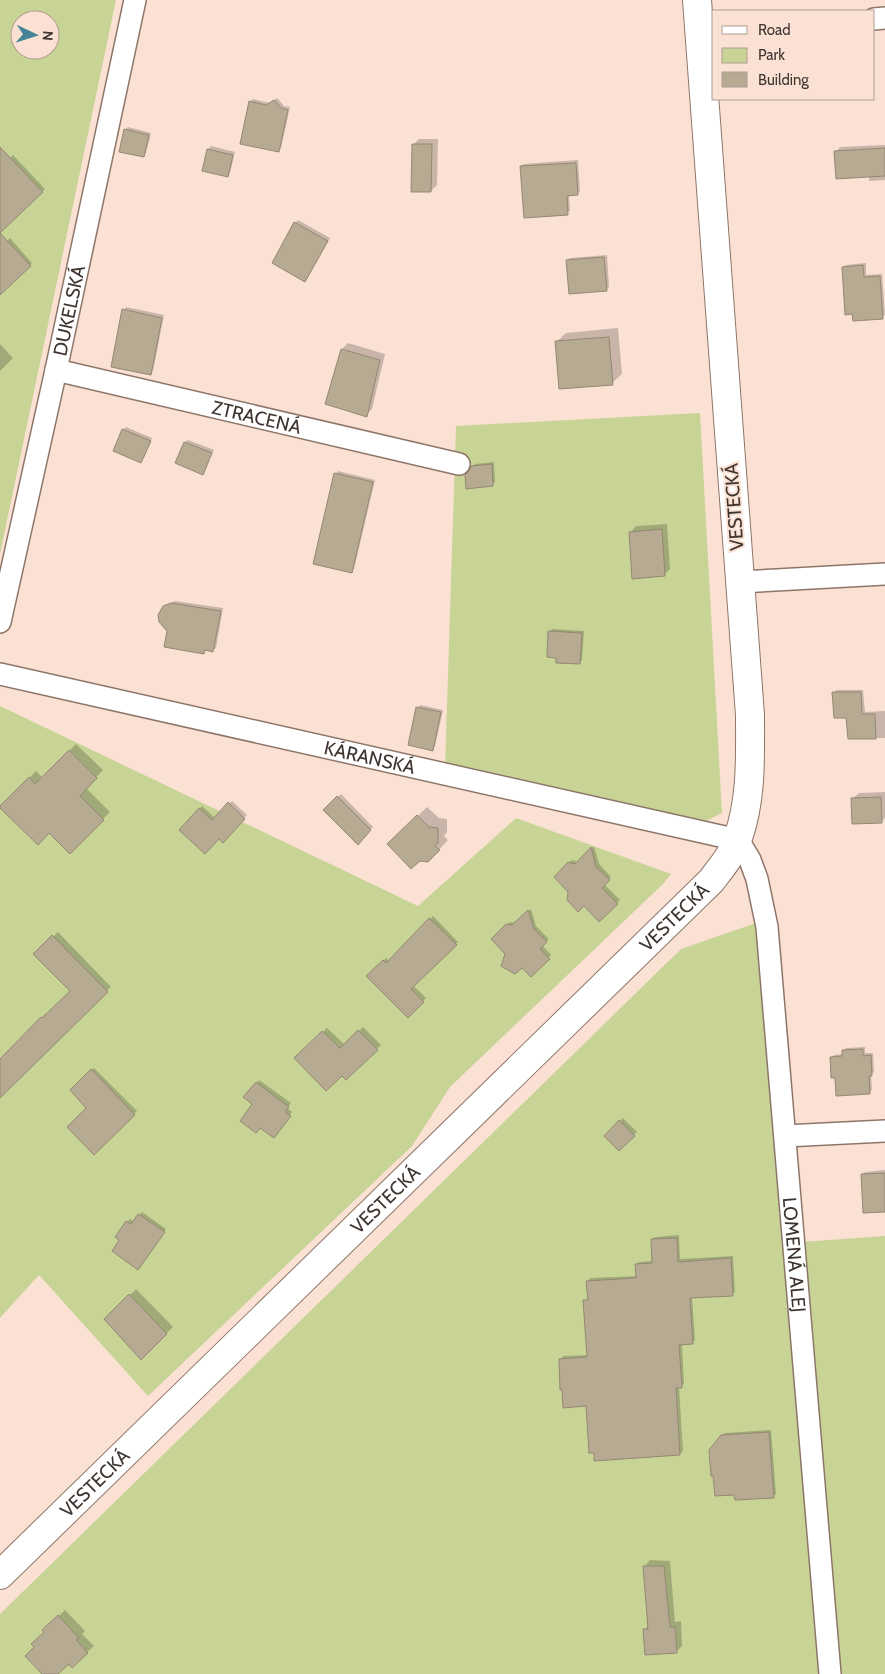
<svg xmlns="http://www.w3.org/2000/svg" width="885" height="1674" font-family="Cabin,sans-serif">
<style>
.green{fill:#c8d496;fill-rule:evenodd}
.shadow{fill:#0003}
.building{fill:#b6aa93;stroke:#948872}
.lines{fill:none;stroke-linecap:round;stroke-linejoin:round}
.street-casing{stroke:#8d7669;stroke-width:24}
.secondary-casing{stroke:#8d7669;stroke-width:30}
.street{stroke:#fff;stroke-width:21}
.secondary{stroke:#fff;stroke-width:28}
.labels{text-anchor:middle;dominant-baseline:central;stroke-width:4;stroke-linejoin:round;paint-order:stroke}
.street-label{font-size:19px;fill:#3f3530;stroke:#fbe1d3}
</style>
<rect width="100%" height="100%" fill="#fbe1d3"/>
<path class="green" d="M0 0H116L0 554ZM20 20H50V50H20Z
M700 413 722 813 692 828 445 768 456 426Z
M0 706 418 906 516 818 671 874 663 884 450 1087 412 1146 148 1396 39 1275 0 1318Z
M773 917 801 1242 885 1236V1674H0V1614L681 949Z"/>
<path class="shadow" d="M277 98 284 106 290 107 281 148 278 151 250 102 253 99 270 103Z
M128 127 151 133 146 153 143 156 125 130Z
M419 139H438L437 185 431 191 413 145Z
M885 145V180L869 181V176L836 152 840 147Z
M211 146 235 152 230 173 228 176 203 170 208 149Z
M13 155 45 189 0 231V168Z
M578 160 580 191 578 194 569 195 570 211 567 213 521 166 524 164Z
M298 220 330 238 305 280 295 223Z
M10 238 32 263 6 287 0 280V247Z
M607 255 609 287 606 290 567 260 570 258Z
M866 263V275L882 274 885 315 882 317 843 268 846 265Z
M126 307 164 315 153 371 150 373 124 310Z
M618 328 622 374 612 383 556 342 566 333Z
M348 343 385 354 372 409 366 415 342 349Z
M0 344 13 358 0 371Z
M126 427 152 438 144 458 141 461 123 430Z
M188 440 214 450 203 473 177 462 185 442Z
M494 462 495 482 492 485 472 467 475 464Z
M338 471 375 480 354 569 351 572 336 474Z
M667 524 670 569 664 575 630 533 636 526Z
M175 601 223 608 216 648 213 650 207 649 204 653 168 631 161 611 168 604Z
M552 629 584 631 582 660 579 663 550 632Z
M836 690H863L865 712 885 711V738H849L848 716 834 693Z
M420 705 443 710 435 746 433 749 417 708Z
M76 744 103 770 86 788 110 812 70 852 49 831 1 807 36 771 43 778Z
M885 792V818L881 821 852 799 859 793Z
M341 794 373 827 358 843 325 810Z
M232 801 247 815 223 841 219 837 180 830 202 806 215 818Z
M427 807 439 818 447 819V832L444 836 448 840 428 861 389 844Z
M594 846 599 864 611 877 604 884 620 900 599 920 556 877 572 860 578 862Z
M531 909 536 926 549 939 542 945 551 955 531 975 492 939 510 922 516 923Z
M433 916 458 942 413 985 426 998 408 1017 368 976 386 958 390 962Z
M58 932 111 987 0 1096V1064L13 1047 42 1017 46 1013 47 1015 71 991 35 954Z
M363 1027 381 1045 346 1078 342 1074 296 1058 327 1028 345 1045Z
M865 1047V1053H873L874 1072 871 1075 872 1090 869 1093 836 1076 831 1058 834 1055 843 1054V1051L846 1048Z
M94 1068 137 1111 94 1153 88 1108 71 1090Z
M259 1080 291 1103 287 1108 292 1112 276 1134 261 1126 254 1104 257 1083Z
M623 1118 637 1132 619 1149 605 1136Z
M885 1170V1210L862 1175 865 1172Z
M142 1212 166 1229 141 1266 121 1240 127 1222 130 1219 134 1222Z
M679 1235 680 1259 733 1256 735 1292 732 1294 692 1297 695 1340 692 1343 682 1344 684 1384 679 1387 683 1451 680 1454 587 1405 561 1359 563 1356 588 1355 584 1301 589 1298 588 1281 590 1278 637 1276 636 1265 639 1262 653 1261 652 1240 655 1237Z
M136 1289 173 1327 141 1358 106 1320Z
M771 1430 776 1494 773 1496 722 1436 725 1433Z
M650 1560 670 1561 675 1622 681 1621 682 1646 676 1652 644 1630 649 1625 644 1567Z
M65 1610 85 1631 82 1634 94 1646 72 1666 69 1662 56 1674H44L36 1647 45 1632 44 1630Z"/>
<path class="building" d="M274 100 281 108 288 110 279 152 240 144 249 101 266 105Z
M124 129 149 135 144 157 119 152Z
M412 144H432L431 192H411Z
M0 147 43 192 0 233Z
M885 148V176L836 179 834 151Z
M207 149 233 155 228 177 202 171Z
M576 163 578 195 567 196 568 215 524 218 520 166Z
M294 222 328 241 305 282 272 263Z
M0 233 31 266 0 295Z
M604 257 607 291 569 294 566 260Z
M863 265 864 277 880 276 883 319 853 321 852 314 845 315 842 267Z
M122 309 162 318 151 375 111 367Z
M609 337 613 385 559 389 555 341Z
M341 349 380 360 367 417 325 404Z
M122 429 151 441 141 463 113 451Z
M184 442 212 453 203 475 175 463Z
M492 464 493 486 466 489 465 475 468 472 471 466Z
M334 473 373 482 352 573 313 564Z
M662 529 665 576 632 579 629 532Z
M171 603 221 611 213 652 205 650 204 654 164 647 167 631 159 622 158 615 163 606Z
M548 631 582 633 580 664 556 663V658L547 657Z
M832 692H861L862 714H875L876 739H848L846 718H834Z
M416 707 441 712 433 751 408 745Z
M69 750 97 778 80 796 104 820 70 854 49 833 38 845 0 808V806L29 777 35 784Z
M337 796 371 830 358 845 323 810Z
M881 797 882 823 852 824 851 798Z
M228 802 245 819 223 843 219 839 205 854 179 830 199 808 212 820Z
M417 815 429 827 438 828V843L435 846 440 850 428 862 420 861 411 869 387 844Z
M591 847 596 867 610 880 602 888 618 904 599 922 584 906 578 912 567 900 568 892 554 877 568 862 575 864Z
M528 910 534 929 547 942 540 949 550 959 531 977 522 968 515 974 501 966 505 954 491 939 506 924 512 925Z
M429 918 457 945 411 989 424 1002 408 1018 366 976 383 960 386 963Z
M52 935 108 992 0 1098V1059L41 1017 42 1018 70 991 33 954Z
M358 1030 378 1050 346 1080 342 1076 326 1091 294 1058 322 1031 340 1048Z
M863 1049V1056L871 1055 872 1076H869L870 1094 836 1096 835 1078H831L830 1057 842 1056V1050Z
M91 1069 135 1115 94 1155 67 1127 86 1108 70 1090Z
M256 1082 289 1107 285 1112 291 1116 274 1138 260 1128 256 1133 240 1121 252 1104 243 1097Z
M619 1120 635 1136 619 1151 604 1136Z
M885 1173V1212L863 1213 861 1174Z
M138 1214 165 1232 138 1270 112 1251 119 1240 115 1237 126 1221 131 1224Z
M677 1238 678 1262 731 1258 733 1296 690 1298 693 1344 679 1345 682 1388H676L680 1455 594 1461V1453H589L586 1406 563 1408 562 1389 560 1390 559 1359 587 1357 583 1300H588L586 1281 636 1278 635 1264 652 1263 651 1239Z
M129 1294 167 1334 141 1360 104 1319Z
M769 1432 774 1498 735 1500 734 1495 715 1496 713 1476H711L709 1450 721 1435Z
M643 1566H664L670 1627H675L677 1653 645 1655 643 1629H648Z
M58 1615 79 1638 76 1640 88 1653 72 1668 69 1664 58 1674H42L25 1656 34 1647 31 1644 44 1632 42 1630Z"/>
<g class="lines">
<defs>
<g id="street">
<path d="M874 19 885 18"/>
<path id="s1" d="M56 370 459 464"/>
<path d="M740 582 885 574"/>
<path id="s2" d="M0 622 56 370 135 0"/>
<path id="s3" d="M0 674 738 840 750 860 757 879 767 927 830 1674"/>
<path d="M785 1136 885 1131"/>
</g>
<g id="secondary">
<path id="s4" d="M0 1575 711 881C721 868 733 854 738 838 752 798 750 756 750 715L697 0"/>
</g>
</defs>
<use href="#street" class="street-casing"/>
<use href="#secondary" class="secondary-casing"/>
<use href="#street" class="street"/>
<use href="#secondary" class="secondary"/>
</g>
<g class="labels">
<g class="street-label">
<text stroke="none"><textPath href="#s2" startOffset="319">DUKELSKÁ</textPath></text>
<text stroke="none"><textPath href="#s1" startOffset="206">ZTRACENÁ</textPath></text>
<text transform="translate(734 507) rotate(-94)">VESTECKÁ</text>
<text stroke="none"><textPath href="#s3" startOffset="379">KÁRANSKÁ</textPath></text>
<text stroke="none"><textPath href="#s4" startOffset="942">VESTECKÁ</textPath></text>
<text stroke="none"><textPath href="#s4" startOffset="538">VESTECKÁ</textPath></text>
<text stroke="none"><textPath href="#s3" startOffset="1178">LOMENÁ ALEJ</textPath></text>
<text stroke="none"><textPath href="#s4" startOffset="132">VESTECKÁ</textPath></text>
</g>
</g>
<rect x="712" y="10" width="162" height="90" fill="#fbe1d3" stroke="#b09c92"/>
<rect x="722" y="26" width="25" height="8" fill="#ffffff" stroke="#b09c92"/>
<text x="758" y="35" font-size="15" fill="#3f3530">Road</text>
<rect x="722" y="48" width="25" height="15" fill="#c8d496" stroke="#b09c92"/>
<text x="758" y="60" font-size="15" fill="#3f3530">Park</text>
<rect x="722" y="72" width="25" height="15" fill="#b6aa93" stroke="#b09c92"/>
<text x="758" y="85" font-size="15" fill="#3f3530">Building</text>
<g transform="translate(35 35) rotate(94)"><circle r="24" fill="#fbe1d3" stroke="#b09c92"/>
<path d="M0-4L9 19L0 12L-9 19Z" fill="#448497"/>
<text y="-8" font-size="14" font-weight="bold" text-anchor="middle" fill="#3f3530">N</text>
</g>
</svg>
